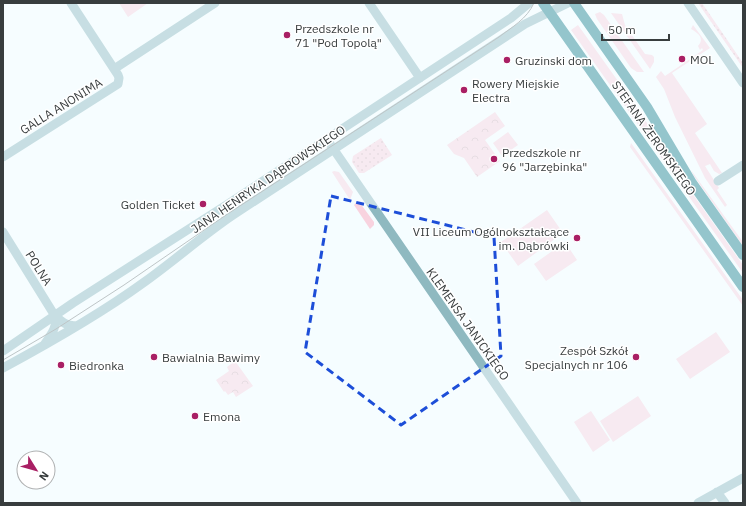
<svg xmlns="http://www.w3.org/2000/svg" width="746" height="506" font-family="'IBM Plex Sans',sans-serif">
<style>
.grass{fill:#f8d3df}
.forest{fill:url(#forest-crowns)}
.garden{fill:url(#garden-dots)}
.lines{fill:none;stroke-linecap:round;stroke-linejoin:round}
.minor{stroke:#8fb9c0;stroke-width:9}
.major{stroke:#1e808e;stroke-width:10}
.tram{stroke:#7b8183;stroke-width:1}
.marked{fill:none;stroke:#1d4ed8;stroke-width:3;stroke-dasharray:8 5;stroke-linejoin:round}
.poi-dot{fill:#a91f64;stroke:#fff;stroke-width:1.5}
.labels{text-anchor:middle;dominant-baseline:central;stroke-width:3;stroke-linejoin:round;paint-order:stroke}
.poi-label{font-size:12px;fill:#383d3e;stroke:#fff;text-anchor:start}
.street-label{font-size:12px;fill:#383d3e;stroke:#fff}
</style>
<defs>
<pattern id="forest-crowns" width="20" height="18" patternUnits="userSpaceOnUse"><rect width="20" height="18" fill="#f8d3df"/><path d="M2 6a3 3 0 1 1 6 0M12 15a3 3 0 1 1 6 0" fill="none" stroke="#d5b6c0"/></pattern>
<pattern id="garden-dots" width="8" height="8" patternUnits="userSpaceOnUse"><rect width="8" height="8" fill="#f8d3df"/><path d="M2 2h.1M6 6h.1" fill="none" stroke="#d5b6c0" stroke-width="1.8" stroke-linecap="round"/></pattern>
</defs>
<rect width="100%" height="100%" fill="#f5fdff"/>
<path class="grass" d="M119 3H148L128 17Z
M600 12 604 15 644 72H637L631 68 597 19 595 14Z
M611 13 622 14 625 25 645 54 652 55 654 57V62L650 69Z
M578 25 640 112 687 186 743 265V273L571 30Z
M693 25 710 48 672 73 707 124 695 133 722 173 719 174 714 171 710 164 705 166 719 188 717 190 727 205 725 207 705 178 675 117 664 89 656 77 661 71 665 76 703 50 702 48 700 50 698 46C705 38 698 33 691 29Z
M508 132 518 145 502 156 493 143Z
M631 143 743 300V306L630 147Z
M691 170 743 242V246L694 176Z
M334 171 339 172 353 192 350 200 332 172Z
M356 203H360L374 222V225L370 229 354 205Z
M547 210 563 233 518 266 501 242Z
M565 242 577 260 546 281 534 264Z
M716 332 730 352 690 379 676 359Z
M638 396 651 416 613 442 600 421Z
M591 411 610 440 593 452 574 422Z"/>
<path class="forest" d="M495 112 505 126 485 140 500 161 477 177 464 158 454 154 447 145Z
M235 361 253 386 236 397 233 392 228 395 225 391 224 392 216 380 229 371 227 367Z"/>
<path class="garden" d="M698 3H702L743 63V68Z
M381 138 392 155 364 173H359L352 162 353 156Z"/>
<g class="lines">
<path class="minor" d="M369 3 420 78
M688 3 743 83
M114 69 215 3
M330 144 577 503
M3 157 118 84 119 78 118 75 71 3
M718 181 743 165
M3 232 55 316C62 322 69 328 79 325
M44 345C50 336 58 327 55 316
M3 351 73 303 228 204 511 18 529 3
M3 368C51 342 99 315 143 283 174 261 202 236 233 215L525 24 568 3
M717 492 725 503
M698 503 743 478"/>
<path class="major" d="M543 3 743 287
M574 3 647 107 692 183 743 255"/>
<path class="tram" d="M3 360 56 329 124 285 226 215 499 37C512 27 527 19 534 3"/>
</g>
<path d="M0 0H746V506H0ZM331 196 494 237 501 356 401 425 305 352Z" fill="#f5fdff" fill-opacity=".55" fill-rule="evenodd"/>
<path class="marked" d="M331 196 494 237 501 356 401 425 305 352Z"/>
<g class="poi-dot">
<circle cx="287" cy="35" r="4"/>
<circle cx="682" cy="59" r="4"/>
<circle cx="507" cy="60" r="4"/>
<circle cx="464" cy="90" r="4"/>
<circle cx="494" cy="159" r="4"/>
<circle cx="203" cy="204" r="4"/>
<circle cx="577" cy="238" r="4"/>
<circle cx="154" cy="357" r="4"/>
<circle cx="636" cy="357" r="4"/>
<circle cx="61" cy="365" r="4"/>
<circle cx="195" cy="416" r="4"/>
</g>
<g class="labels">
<g class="poi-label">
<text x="295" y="28">Przedszkole nr<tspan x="295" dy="14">71 "Pod Topolą"</tspan></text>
<text x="690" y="59">MOL</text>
<text x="515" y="60">Gruzinski dom</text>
<text x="472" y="83">Rowery Miejskie<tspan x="472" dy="14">Electra</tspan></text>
<text x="502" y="152">Przedszkole nr<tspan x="502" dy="14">96 "Jarzębinka"</tspan></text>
<text x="195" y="204" text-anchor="end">Golden Ticket</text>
<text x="569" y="231" text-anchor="end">VII Liceum Ogólnokształcące<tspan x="569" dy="14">im. Dąbrówki</tspan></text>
<text x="628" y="350" text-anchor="end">Zespół Szkół<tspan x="628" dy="14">Specjalnych nr 106</tspan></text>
<text x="162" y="357">Bawialnia Bawimy</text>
<text x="69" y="365">Biedronka</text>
<text x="203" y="416">Emona</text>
</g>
<g class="street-label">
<text transform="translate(61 106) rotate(-32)">GALLA ANONIMA</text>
<text transform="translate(654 138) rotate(55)">STEFANA ŻEROMSKIEGO</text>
<text transform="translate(268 179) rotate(-34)">JANA HENRYKA DĄBROWSKIEGO</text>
<text transform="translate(39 268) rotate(58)">POLNA</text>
<text transform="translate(468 324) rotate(55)">KLEMENSA JANICKIEGO</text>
</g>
</g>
<rect width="746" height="506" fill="none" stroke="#383d3e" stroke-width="8"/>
<g transform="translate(36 470) rotate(127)"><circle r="19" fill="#ffffff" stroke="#afb1b2"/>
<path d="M0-3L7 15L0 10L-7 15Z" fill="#a91f64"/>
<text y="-6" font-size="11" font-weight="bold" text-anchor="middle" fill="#383d3e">N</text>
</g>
<path d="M602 34v6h67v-6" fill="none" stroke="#383d3e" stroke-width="2"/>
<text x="608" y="34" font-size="12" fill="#383d3e" stroke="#ffffff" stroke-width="3" paint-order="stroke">50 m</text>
</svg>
